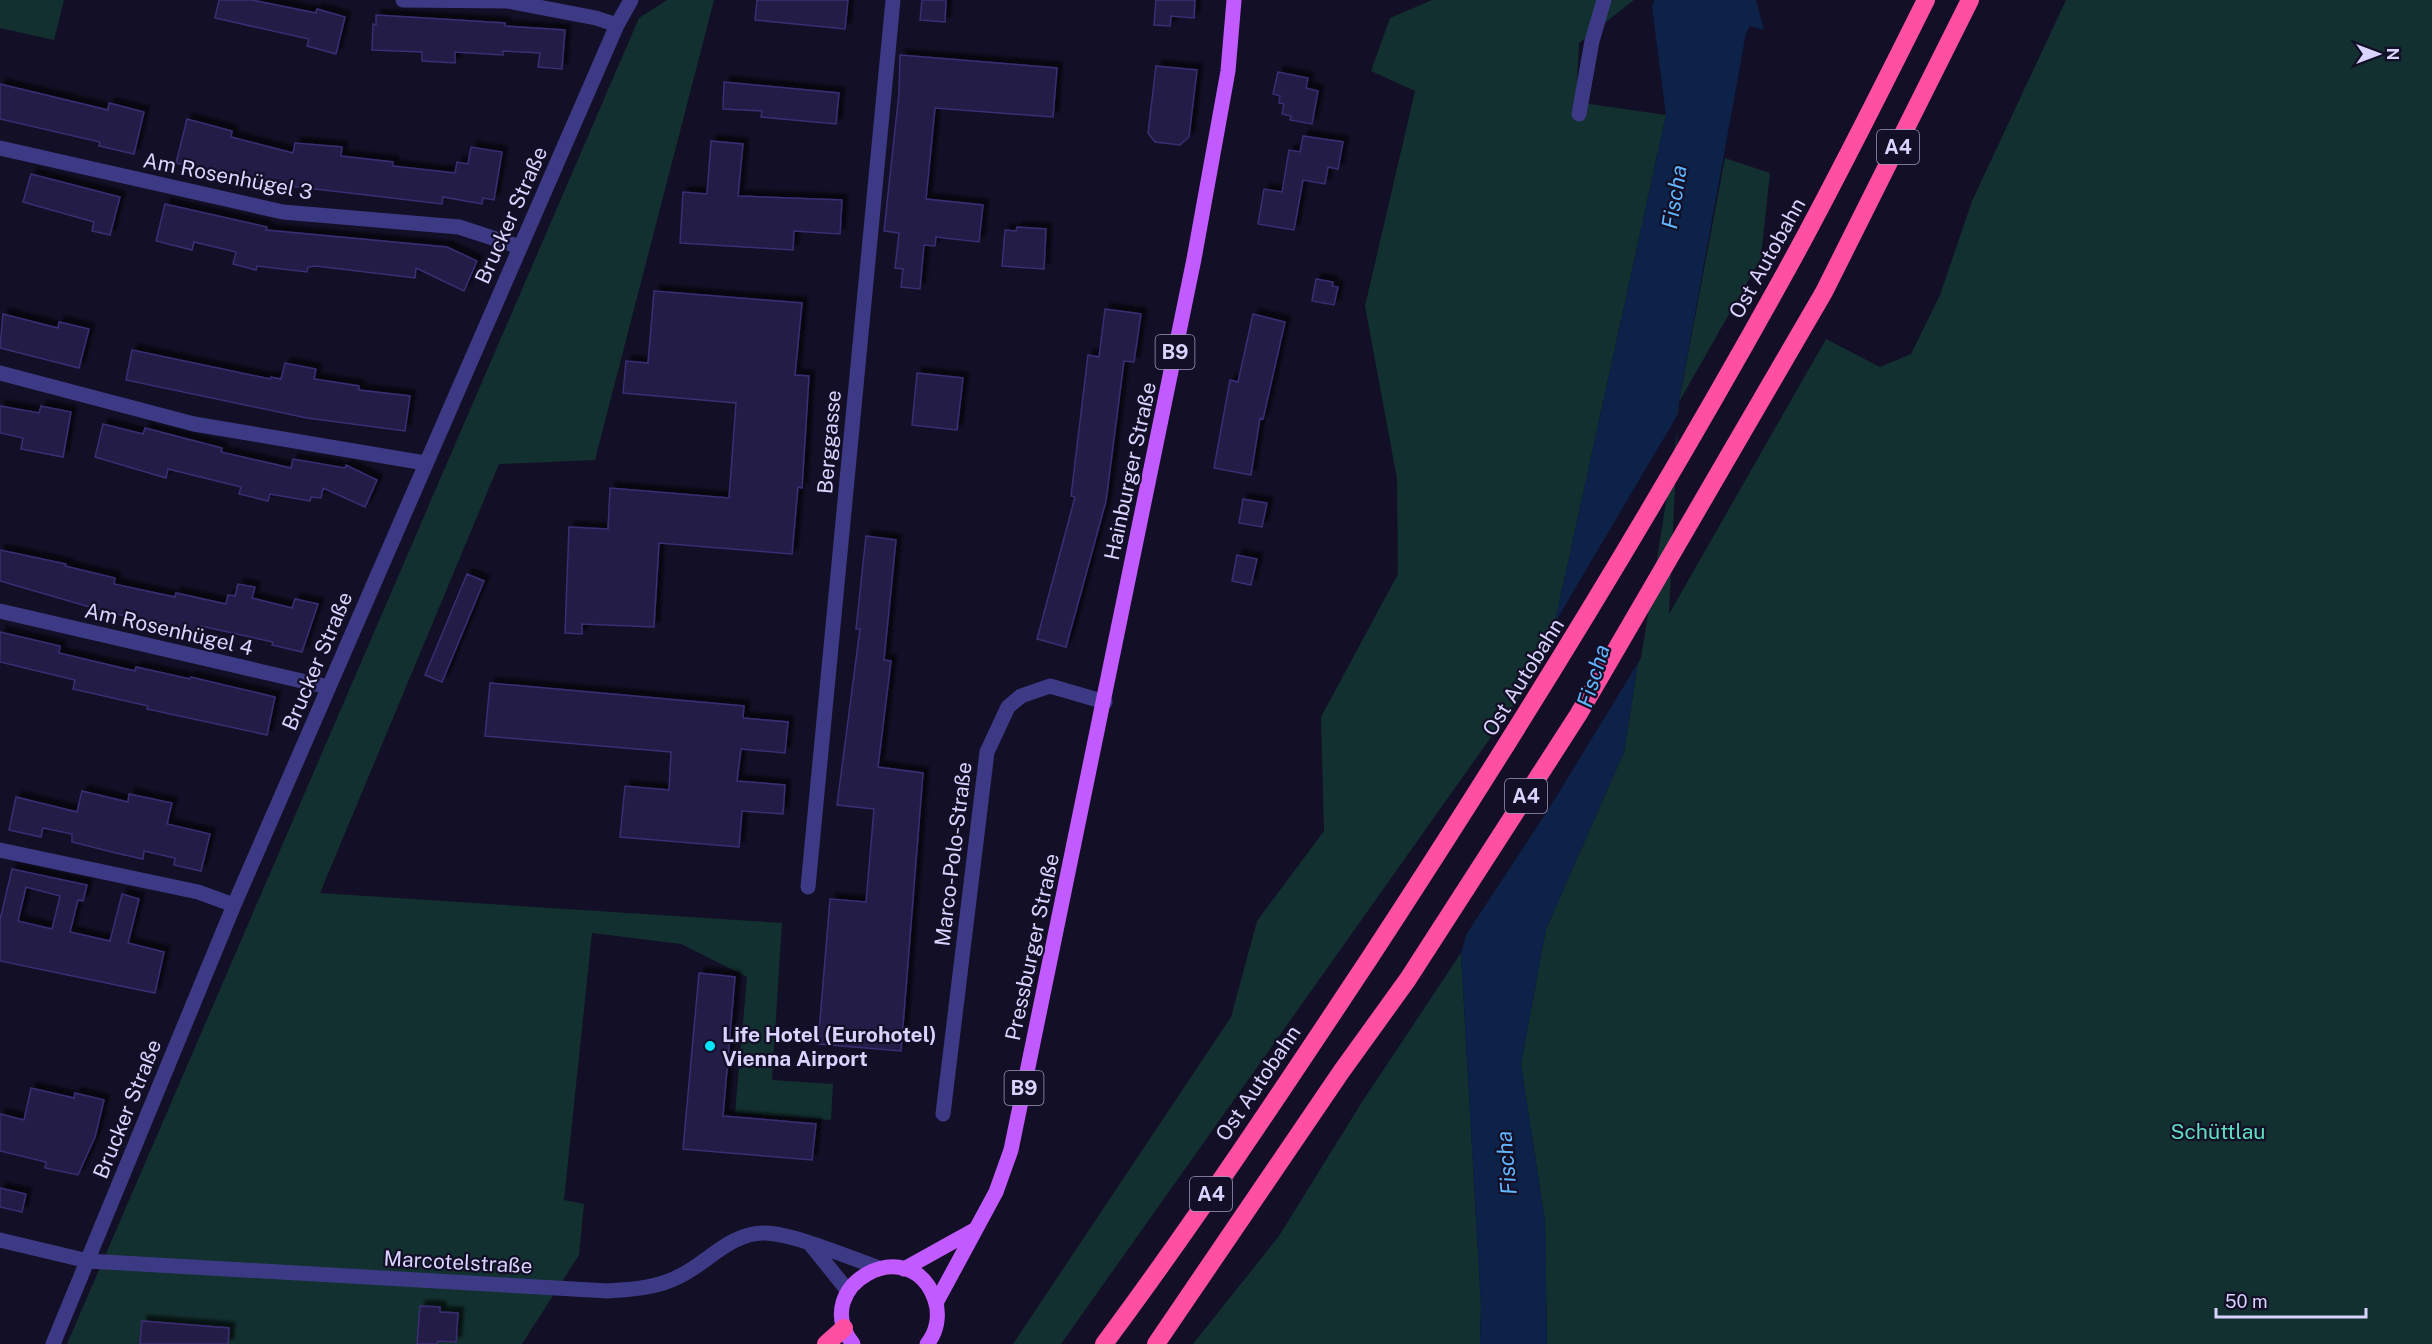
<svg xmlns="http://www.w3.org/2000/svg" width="2432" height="1344" font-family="'Public Sans',sans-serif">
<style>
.green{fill:#12302f}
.water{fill:#0c2248}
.pier{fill:#130f26}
.building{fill:#241b47;stroke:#3b2d73;stroke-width:1.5;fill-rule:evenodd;filter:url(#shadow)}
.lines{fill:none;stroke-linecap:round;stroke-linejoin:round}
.street{stroke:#3d3a85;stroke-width:15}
.primary{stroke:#c25bff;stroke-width:15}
.highway{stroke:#ff4fa3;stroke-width:18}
.poi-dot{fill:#00e5ff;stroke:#130f26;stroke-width:2}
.labels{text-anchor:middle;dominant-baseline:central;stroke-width:4.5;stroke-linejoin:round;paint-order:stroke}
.shield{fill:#130f26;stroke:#9e99be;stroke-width:1.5}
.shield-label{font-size:20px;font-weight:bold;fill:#d9d4ff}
.street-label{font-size:21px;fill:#d9d4ff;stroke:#130f26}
.poi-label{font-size:21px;font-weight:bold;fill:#d9d4ff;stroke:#130f26;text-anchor:start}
.park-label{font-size:21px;fill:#5fe0c0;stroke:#130f26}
.water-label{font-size:22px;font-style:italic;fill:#62b6ff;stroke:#130f26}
</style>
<defs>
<filter id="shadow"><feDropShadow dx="5.5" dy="-5.5" stdDeviation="1.5" flood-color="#0009"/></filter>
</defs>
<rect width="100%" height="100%" fill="#130f26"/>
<path class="green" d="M0 0H64L54 40 0 28Z
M667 0H714L595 460 499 464 320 893 782 923 772 1080 833 1084 831 1120 735 1113 747 977 681 944 592 933 564 1200 584 1204 579 1255 522 1344H67L639 18Z
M1432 0H1634L1579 43 1576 102 1666 115 1547 658 1061 1344H1013L1231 1017 1257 921 1324 831 1321 717 1398 574 1397 479 1365 306 1415 91 1371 71 1390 18Z
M2066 0H2432V1344H1547L1545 1221 1521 1064 1546 929 1624 752 1679 402 1725 158 1770 173 1761 258 1679 402 1669 614 1826 339 1880 367 1911 354 1940 295 1972 201Z
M1461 953 1481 1306 1480 1344H1193L1279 1236 1362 1102Z"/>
<path class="water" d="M1654 0H1756L1764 30 1750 26 1746 33 1679 402 1624 752 1546 929 1521 1064 1545 1221 1547 1344H1480L1481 1306 1461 953 1547 658 1666 115 1652 7Z"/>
<path class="pier" d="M1681 409 1641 658 1550 807 1462 941 1550 631Z"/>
<path class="building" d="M219 0H252L316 13 317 9 345 17 336 54 307 46 309 39 215 18Z
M757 0H848L845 29 755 20Z
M922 0H946L945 22 920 20Z
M1156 0H1195L1194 18 1171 16 1170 26 1154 25Z
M376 15 505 23V26L565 30 562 69 538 67 540 53 503 51V55L455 52V63L422 61V52L372 50 373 24 376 25Z
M900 55 1057 68 1053 117 935 108 926 199 983 205 979 242 936 237 935 246 924 245 920 289 901 287 903 269 895 268 899 233 884 231 899 93Z
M1156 66 1197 70 1189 137 1180 145 1155 142 1148 133Z
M1278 72 1308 78 1306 88 1318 91 1312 124 1290 120 1291 116 1282 114 1284 104 1279 103 1280 96 1273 94Z
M724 82 839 93 836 124 761 117 762 111 723 109Z
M0 84 108 110 109 103 144 112 134 154 99 146 100 142 0 119Z
M187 119 232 131 231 137 293 153 295 143 342 147 341 156 393 162V166L455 173 457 162 468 164 471 147 502 152 494 200 483 198 482 204 443 197 442 204 358 194 264 183 176 163Z
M1303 136 1343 142 1338 169 1328 167 1325 184 1303 180 1294 230 1258 224 1264 189 1282 192 1289 150 1300 152Z
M711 141 743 144 738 196 842 200 840 234 794 231 793 250 680 243 683 192 707 194Z
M31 174 120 197 110 235 92 231 94 222 23 202Z
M165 204 267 227 266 230 447 247 477 261 464 291 416 268 415 278 316 266 308 267 307 272 257 266 256 270 233 264 236 252 194 242 192 250 156 241Z
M1017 227 1046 229 1044 269 1002 266 1005 230 1016 231Z
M1316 279 1333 282 1332 286 1338 287 1334 305 1312 301Z
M654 291 802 303 795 375 809 376 802 488 798 487 792 554 659 543 654 627 582 624V634L565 633 569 527 608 529 610 488 729 498 736 403 623 393 626 361 648 363Z
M1105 309 1141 314 1134 362 1124 361 1106 501 1066 647 1037 639 1075 497 1071 496 1088 355 1099 357Z
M3 314 58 328 59 322 89 329 79 368 0 348Z
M1253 314 1285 322 1263 419 1260 418 1251 475 1214 468 1230 380 1238 382Z
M132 350 270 379 271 377 281 379 285 363 316 369 314 379 359 386V390L410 396 405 431 307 418 126 380Z
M917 373 963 378 957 430 912 425Z
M0 406 39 413 41 406 71 412 63 457 21 449 23 438 0 433Z
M103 424 143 434 145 428 222 448 221 452 291 468 293 459 345 468 346 465 377 480 365 507 323 488 321 498 311 497 310 501 270 494 268 501 239 494 241 487 168 469 166 478 95 457Z
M1243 499 1267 503 1262 527 1239 523Z
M866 536 896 540 884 660 891 661 878 767 923 773 901 1051 818 1044 830 899 866 902 874 809 837 805 860 629H856Z
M0 550 66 564 65 566 115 578 114 584 175 597 176 593 226 604 228 595 235 596 238 584 255 587 252 598 292 608 295 599 318 604 302 652 272 645 273 642 201 626 200 632 107 612 0 581Z
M1237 555 1257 559 1251 585 1232 581Z
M467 574 484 581 442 682 425 675Z
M0 632 60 646 59 653 135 671 136 667 190 679 191 677 275 697 267 735 147 709 148 706 73 689 75 680 0 662Z
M490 683 744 706 743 718 788 722 785 753 741 749 737 781 785 785 783 814 742 811 739 847 620 837 625 786 669 790 671 752 485 736Z
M82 791 128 802 129 794 172 803 167 824 210 834 201 871 174 865 175 858 144 851 143 859 116 853 72 842V834L43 828 41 837 9 830 16 797 77 812Z
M12 869 87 885 83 901 78 900 70 932 110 941 122 894 139 899 128 943 164 952 155 993 0 961V920ZM26 887 60 896 52 929 18 921Z
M699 973 735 977 723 1116 816 1124 812 1160 683 1149Z
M31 1088 74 1098 75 1093 104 1100 95 1137 78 1175 45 1168 46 1162 0 1151V1114L24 1120Z
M0 1188 26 1194 22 1212 0 1207Z
M420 1306 440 1307V1312L458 1313 456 1342 438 1341 437 1344H417Z
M142 1321 229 1328 228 1344H140Z"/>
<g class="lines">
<path class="street" d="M403 0 507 1 596 18 617 25
M1579 114 1592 41 1604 0
M0 148 283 212 459 227 520 247
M0 373 194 424 425 463
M0 611 328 687
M0 850 198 892 234 905
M808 887 893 0
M943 1114 987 752 1008 707 1021 696 1050 686 1105 702
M0 1240 88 1261 608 1291C633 1289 657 1288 680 1276 709 1262 729 1233 765 1233 795 1234 848 1257 879 1268
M811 1245 848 1291
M53 1344 234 905 617 25 631 0"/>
<path class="primary" d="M904 1269 976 1229
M936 1303 996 1192 1011 1150 1194 259 1228 71 1234 0
M853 1344C807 1286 911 1229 935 1300 940 1315 937 1332 927 1344"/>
<path class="highway" d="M826 1344 844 1328
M1104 1344C1197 1219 1283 1089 1369 959 1515 736 1655 508 1784 275 1834 185 1880 92 1926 0
M1156 1344 1341 1072 1408 979 1578 715 1824 292 1970 0"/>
</g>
<circle class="poi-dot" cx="710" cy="1046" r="6"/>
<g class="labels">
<g class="shield">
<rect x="1877" y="130" width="42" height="34" rx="4.5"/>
<rect x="1155.5" y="335" width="39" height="34" rx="4.5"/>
<rect x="1505" y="779" width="42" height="34" rx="4.5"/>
<rect x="1004.5" y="1071" width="39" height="34" rx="4.5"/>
<rect x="1190" y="1177" width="42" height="34" rx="4.5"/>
</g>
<g class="shield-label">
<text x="1898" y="147">A4</text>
<text x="1175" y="352">B9</text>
<text x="1526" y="796">A4</text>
<text x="1024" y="1088">B9</text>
<text x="1211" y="1194">A4</text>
</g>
<g class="street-label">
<text transform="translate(228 176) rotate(11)">Am Rosenhügel 3</text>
<text transform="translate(511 215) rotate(-66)">Brucker Straße</text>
<text transform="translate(1767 258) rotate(-61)">Ost Autobahn</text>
<text transform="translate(829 442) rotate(-85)">Berggasse</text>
<text transform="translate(1130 471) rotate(-78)">Hainburger Straße</text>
<text transform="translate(169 629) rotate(13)">Am Rosenhügel 4</text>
<text transform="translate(317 661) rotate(-67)">Brucker Straße</text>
<text transform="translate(1523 677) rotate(-58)">Ost Autobahn</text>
<text transform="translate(953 854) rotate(-83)">Marco-Polo-Straße</text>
<text transform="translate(1032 947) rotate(-78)">Pressburger Straße</text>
<text transform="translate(1258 1083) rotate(-56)">Ost Autobahn</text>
<text transform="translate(127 1109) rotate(-68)">Brucker Straße</text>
<text transform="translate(458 1262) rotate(3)">Marcotelstraße</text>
</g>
<g class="poi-label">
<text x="722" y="1034">Life Hotel (Eurohotel)<tspan x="722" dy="24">Vienna Airport</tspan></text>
</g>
<g class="park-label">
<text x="2218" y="1131">Schüttlau</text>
</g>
<g class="water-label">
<text transform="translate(1674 197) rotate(-81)">Fischa</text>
<text transform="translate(1593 676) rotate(-73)">Fischa</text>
<text transform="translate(1506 1163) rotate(-95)">Fischa</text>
</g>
</g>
<g transform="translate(2378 54) rotate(90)" stroke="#130f26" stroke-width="4.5" paint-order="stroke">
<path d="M0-4.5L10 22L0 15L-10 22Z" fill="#d9d4ff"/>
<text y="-9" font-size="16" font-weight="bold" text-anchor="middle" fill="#d9d4ff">N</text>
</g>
<path d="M2216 1308v9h150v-9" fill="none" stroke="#d9d4ff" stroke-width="3"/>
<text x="2225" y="1308" font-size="18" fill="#d9d4ff" stroke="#130f26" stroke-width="4.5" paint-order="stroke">50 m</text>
</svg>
